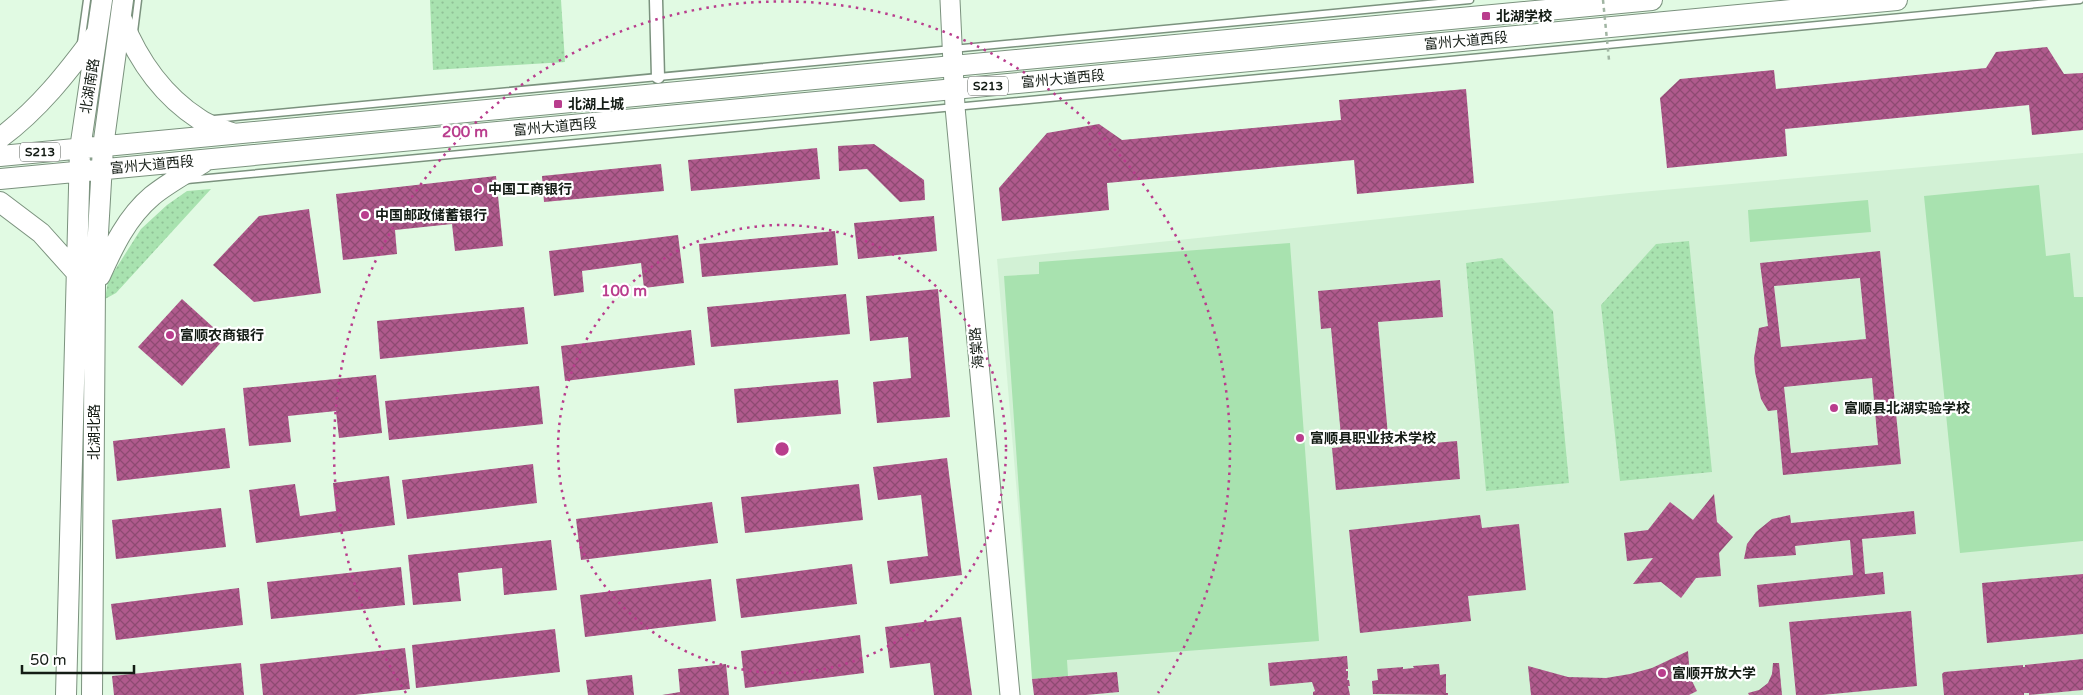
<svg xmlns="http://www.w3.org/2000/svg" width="2083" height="695" font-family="'Varela Round','Noto Sans SC',sans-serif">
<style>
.built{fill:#d2f1d5}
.grass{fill:url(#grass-dots)}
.pitch{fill:#a8e2af}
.building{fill:url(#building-cross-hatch);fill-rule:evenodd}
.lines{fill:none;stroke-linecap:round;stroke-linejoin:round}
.lane-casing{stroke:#7b927e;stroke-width:9}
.street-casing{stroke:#7b927e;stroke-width:15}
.secondary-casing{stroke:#7b927e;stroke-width:21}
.primary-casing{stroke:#7b927e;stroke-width:22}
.lane{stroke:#fff;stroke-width:6}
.street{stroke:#fff;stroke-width:12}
.secondary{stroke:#fff;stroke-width:19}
.primary{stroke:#fff;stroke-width:20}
.path-bridge{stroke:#a1b5a3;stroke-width:2.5;stroke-dasharray:4 4;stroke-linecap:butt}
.ring{fill:none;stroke:#b93d8d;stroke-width:2.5;stroke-dasharray:2.5 5}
.poi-dot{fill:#b93d8d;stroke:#fff;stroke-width:2}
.labels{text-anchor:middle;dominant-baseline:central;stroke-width:4.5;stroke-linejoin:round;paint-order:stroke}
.shield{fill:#fff;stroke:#5a605b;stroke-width:1}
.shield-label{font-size:12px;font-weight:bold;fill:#141c15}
.poi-label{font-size:14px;font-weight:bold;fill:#141c15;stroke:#fff;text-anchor:start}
.street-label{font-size:14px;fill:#141c15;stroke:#fff}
.centre{fill:#b93d8d;stroke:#fff;stroke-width:2.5}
.ring-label{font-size:15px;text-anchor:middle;font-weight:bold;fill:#b93d8d;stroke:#fff;stroke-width:4.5;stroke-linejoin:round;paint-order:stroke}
</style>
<defs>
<pattern id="grass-dots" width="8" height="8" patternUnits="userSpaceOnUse" patternTransform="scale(1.25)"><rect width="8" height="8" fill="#a8e2af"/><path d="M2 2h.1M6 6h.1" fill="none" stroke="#90c196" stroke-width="1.8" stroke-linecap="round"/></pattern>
<pattern id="building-cross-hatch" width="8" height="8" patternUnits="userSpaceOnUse" patternTransform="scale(1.25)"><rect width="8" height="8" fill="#b05a8d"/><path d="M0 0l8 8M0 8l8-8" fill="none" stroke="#8e4a72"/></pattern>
</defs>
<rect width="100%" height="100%" fill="#e1fae3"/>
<path class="built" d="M2083 153V695H1034L997 259 1629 193Z"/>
<path class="grass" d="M430 0H561L565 62 433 70Z
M211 189 116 293 105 299 108 281 141 229 167 205 187 191Z
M1689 241 1712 472 1620 481 1601 305 1656 244Z
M1502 258 1553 311 1569 483 1486 491 1466 263Z"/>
<path class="pitch" d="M2039 185 2046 256 2070 253 2074 297H2083V541L1960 553 1924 196Z
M1868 200 1871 232 1750 242 1748 210Z
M1290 243 1319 641 1067 660 1068 676 1032 679 1004 276 1039 274V262Z"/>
<path class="building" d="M2047 47 2064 74 2083 73V130L2032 135 2029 105 1785 129 1787 156 1667 168 1660 98 1680 79 1774 70 1776 89 1986 68 1996 52Z
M1466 89 1474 183 1357 194 1354 160 1107 183 1109 210 1002 221 999 188 1047 133 1099 124 1122 140 1341 120 1339 100Z
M874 144 924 180 925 200 900 202 867 169 839 171 838 146Z
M817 148 820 179 691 191 688 160Z
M661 164 664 191 544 202 542 176Z
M496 176 503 246 455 251 452 224 395 230 397 254 343 260 336 194Z
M309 209 321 293 254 302 213 265 259 216Z
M934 216 937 251 858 259 854 223Z
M835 231 838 265 702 277 699 244Z
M678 235 684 283 644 288 641 263 582 271 584 292 554 296 549 251Z
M1880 251 1901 464 1783 475 1777 410 1768 411 1761 399 1755 372 1754 358 1759 328 1768 326 1760 263ZM1860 278 1866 339 1781 347 1774 286ZM1872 378 1878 445 1791 453 1784 387Z
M1440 280 1443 317 1378 322 1389 447 1457 441 1460 479 1336 490 1332 448 1342 447 1331 328 1321 329 1318 291Z
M938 289 950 417 877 423 873 382 911 378 908 337 870 341 866 296Z
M846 294 850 334 711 347 707 307Z
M182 299 225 338 182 386 138 347Z
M524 307 528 344 380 359 377 321Z
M691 330 695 365 565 381 561 346Z
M376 375 382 433 339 438 336 411 288 416 291 442 249 446 243 388Z
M838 380 841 414 737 423 734 389Z
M539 386 543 424 389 440 385 401Z
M225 428 230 468 117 481 113 441Z
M947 458 962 575 890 584 887 561 928 556 921 495 878 500 873 467Z
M533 464 537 503 407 519 402 480Z
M389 476 395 525 256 543 249 490 295 484 300 516 336 511 333 483Z
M859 484 863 520 745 533 741 497Z
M1714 494 1717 522 1733 537 1719 553 1721 576 1696 578 1681 598 1661 582 1633 584 1653 558 1627 561 1624 533 1648 530 1670 502 1693 520Z
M712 502 718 543 581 560 576 519Z
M221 508 226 547 116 559 112 520Z
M1914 511 1916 534 1862 539 1865 574 1883 572 1885 594 1759 607 1757 585 1853 575 1850 540 1795 546 1796 555 1744 559 1747 544 1756 532 1772 519 1790 515 1791 523Z
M1480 515 1482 528 1519 524 1526 590 1468 596 1471 621 1360 633 1349 530Z
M551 540 557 590 504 595 502 568 458 573 461 601 413 605 408 555Z
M852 564 857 604 741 618 736 579Z
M401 567 405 605 271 619 267 582Z
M2083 574V634L1987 643 1982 583Z
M711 579 716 621 585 637 580 595Z
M239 588 243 625 116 640 111 604Z
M1911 611 1917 686 1822 695H1796L1789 622Z
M961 617 972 695H934L930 663 890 668 885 627Z
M555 629 560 672 416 688 412 645Z
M860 635 864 673 745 688 741 651Z
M405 648 410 689 355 695H263L260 664Z
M1688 651 1690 677 1697 691 1689 695H1531L1528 666 1568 677 1606 678 1630 674 1652 668Z
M1347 656 1348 669H1346V671H1348V677L1347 680H1349L1350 686H1348L1350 695H1313V692L1315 691 1312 682 1270 686 1268 663Z
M2083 659V690L2029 695V693H2024V695H1944L1942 674 1944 672 2023 665V667H2025V665Z
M241 663 244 695H114L112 676Z
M1773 663H1779L1782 695H1749L1748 693 1759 690 1768 683 1772 674Z
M726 664 729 695H662L680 692 678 669Z
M1439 664 1440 675 1446 674V693H1448V695L1373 694 1372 681 1378 680 1377 669 1403 667V669L1414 668 1413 666Z
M1117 672 1119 692 1086 695H1034L1032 679Z
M632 675 634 695H588L586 680Z"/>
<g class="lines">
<defs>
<path id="lane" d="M134 32 138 0
M81 43 87 0
M214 119 1470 0
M187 180 2080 0"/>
<path id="street" d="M656 0 658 77"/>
<path id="secondary" d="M950 0 955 107 1010 695"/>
<path id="primary" d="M122 20C138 60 162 95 199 119 208 126 221 129 232 133
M0 138C39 109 67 73 96 34
M0 156 1652 0
M0 179 1897 0
M0 202 41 233 76 272
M100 276C113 247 127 217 152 196 168 183 187 173 204 162
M66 695 80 149 102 0
M92 695 95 285 103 147 123 0"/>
</defs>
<use href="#lane" class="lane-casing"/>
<use href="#street" class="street-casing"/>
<use href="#secondary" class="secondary-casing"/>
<use href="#primary" class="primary-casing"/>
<use href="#lane" class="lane"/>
<use href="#street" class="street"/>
<use href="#secondary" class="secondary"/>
<use href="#primary" class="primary"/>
<path class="path-bridge" d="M1603 0 1609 60"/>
</g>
<g class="ring">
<circle cx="782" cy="449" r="224"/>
<path d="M406 693A448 448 0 1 1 1158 693"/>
</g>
<g class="poi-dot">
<rect x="1481" y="11" width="10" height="10" rx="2.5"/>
<rect x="553" y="99" width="10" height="10" rx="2.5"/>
<circle cx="478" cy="189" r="5"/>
<circle cx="365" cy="215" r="5"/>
<circle cx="170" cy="335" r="5"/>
<circle cx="1834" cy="408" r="5"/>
<circle cx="1300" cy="438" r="5"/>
<circle cx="1662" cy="673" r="5"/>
</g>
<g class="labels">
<g class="shield">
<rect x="968" y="76.5" width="40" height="19" rx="4"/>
<rect x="20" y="142.5" width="40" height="19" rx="4"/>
</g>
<g class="shield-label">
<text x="988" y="86">S213</text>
<text x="40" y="152">S213</text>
</g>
<g class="poi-label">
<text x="1496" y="16">北湖学校</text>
<text x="568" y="104">北湖上城</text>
<text x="488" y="189">中国工商银行</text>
<text x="375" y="215">中国邮政储蓄银行</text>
<text x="180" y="335">富顺农商银行</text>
<text x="1844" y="408">富顺县北湖实验学校</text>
<text x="1310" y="438">富顺县职业技术学校</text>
<text x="1672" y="673">富顺开放大学</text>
</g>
<g class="street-label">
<text transform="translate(1466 41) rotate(-5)">富州大道西段</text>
<text transform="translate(1063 79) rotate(-5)">富州大道西段</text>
<text transform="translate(90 86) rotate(-81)">北湖南路</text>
<text transform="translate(555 127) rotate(-5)">富州大道西段</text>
<text transform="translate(152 165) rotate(-5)">富州大道西段</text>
<text transform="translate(977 348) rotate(-95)">海棠路</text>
<text transform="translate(94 432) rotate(-90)">北湖北路</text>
</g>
</g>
<circle cx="782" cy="449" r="8" class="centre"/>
<g class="ring-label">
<text x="465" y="137">200 m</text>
<text x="624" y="296">100 m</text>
</g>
<path d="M22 665v8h112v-8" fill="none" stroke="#141c15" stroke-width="2.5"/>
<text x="30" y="665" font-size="15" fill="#141c15" stroke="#ffffff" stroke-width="4" paint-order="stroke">50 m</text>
</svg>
